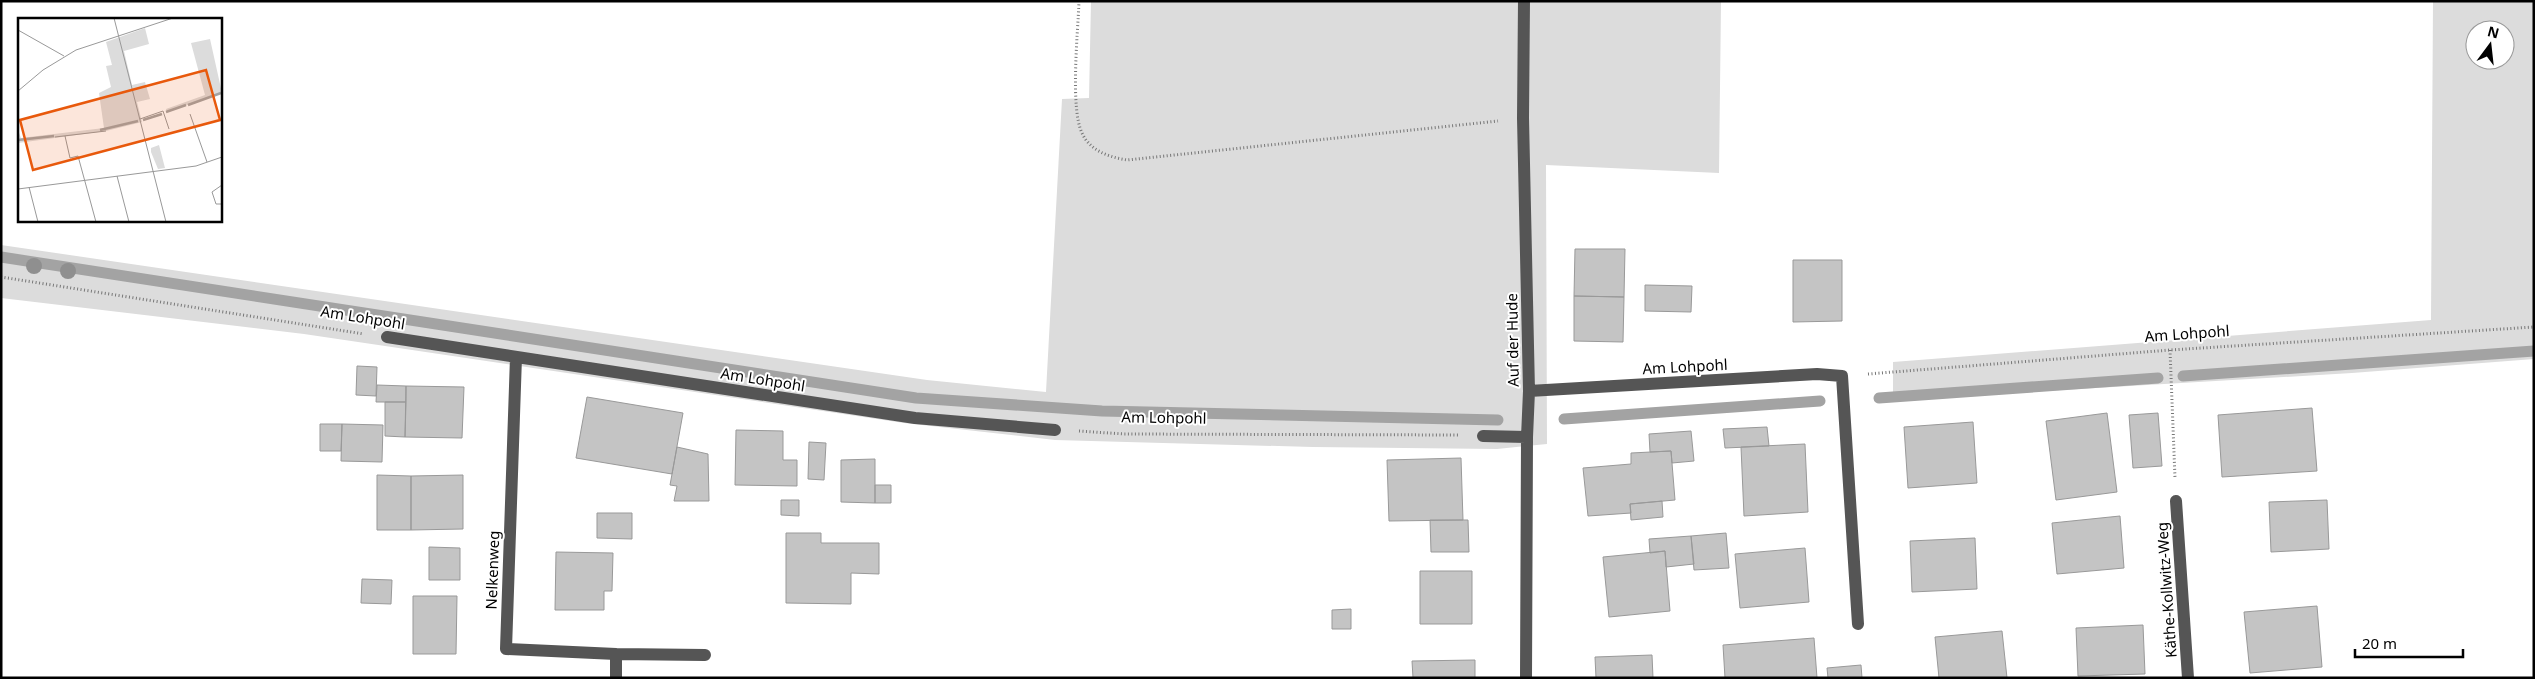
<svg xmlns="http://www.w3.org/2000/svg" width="2535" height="679" font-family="'Noto Sans',sans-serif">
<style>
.green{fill:#dcdcdc;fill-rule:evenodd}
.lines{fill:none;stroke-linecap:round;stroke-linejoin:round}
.stream{stroke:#a3a3a3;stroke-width:11}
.building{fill:#c4c4c4;stroke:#999}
.path{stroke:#777;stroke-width:3;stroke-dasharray:1 2.5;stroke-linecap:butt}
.minor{stroke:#555;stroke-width:12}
.tree{fill:#8f8f8f}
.labels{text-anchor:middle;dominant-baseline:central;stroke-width:4;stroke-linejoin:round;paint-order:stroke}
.street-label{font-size:15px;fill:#000;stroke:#fff}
.inset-river{fill:none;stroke:#a3a3a3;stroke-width:2.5}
.inset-road{fill:none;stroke:#999;stroke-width:1}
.view{fill:#e8590c;fill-opacity:0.15;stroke:#e8590c;stroke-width:2.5}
.inset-edge{fill:none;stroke:#000;stroke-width:2.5}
</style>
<rect width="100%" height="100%" fill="#fff"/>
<path class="green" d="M1091 1H1721L1719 173 1546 165 1547 444 1497 449 1313 447 1055 440 904 423 304 334 1 298V245L927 380 1046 392 1062 99 1089 98Z
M2433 1H2534V359L2352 373 1893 400V362L2431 320ZM2475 30H2505V60H2475Z"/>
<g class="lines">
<path class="stream" d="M1 257 916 398 1102 411 1498 420
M2183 376 2534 351
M1879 398 2158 378
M1564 419 1820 401"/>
</g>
<path class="building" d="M1575 249H1625L1624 297 1574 296Z
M1793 260H1842V321L1793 322Z
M1645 285 1692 286 1691 312 1645 311Z
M1574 296 1624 297 1623 342 1574 341Z
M357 366 377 367 376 396 356 395Z
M377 385 406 386V402H376Z
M406 386 464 387 462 438 405 437Z
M587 397 683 413 672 474 576 458Z
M385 402H406L405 437 385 436Z
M2312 408 2317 471 2222 477 2218 415Z
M2107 413 2117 492 2056 500 2046 421Z
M2158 413 2162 466 2133 468 2129 415Z
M1973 422 1977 483 1908 488 1904 427Z
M320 424H342L341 451H320Z
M342 424 383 425 382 462 341 461Z
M1767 427 1769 446 1725 448 1723 429Z
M736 430 783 431V460H797V486L735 485Z
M1691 431 1694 461 1672 463 1671 451 1650 452 1649 434Z
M809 442 826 443 824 480 808 479Z
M1805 444 1808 512 1744 516 1741 447Z
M677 447 708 454 709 501H674L677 486 670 485Z
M1671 451 1675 500 1630 504 1631 513 1588 516 1583 468 1631 464V453Z
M1461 458 1463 520 1389 521 1387 460Z
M875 459V503L841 502V460Z
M377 475 411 476V530H377Z
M463 475V529L411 530V476Z
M875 485H891V503H875Z
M781 500H799V516L781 515Z
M2327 500 2329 549 2271 552 2269 502Z
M1662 501 1663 517 1631 520 1630 504Z
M597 513H632V539L597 538Z
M2120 516 2124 568 2057 574 2052 523Z
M1430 520H1468L1469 552H1431Z
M786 533H821V543H879V574L851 573V604L786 603Z
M1726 533 1729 568 1694 570 1691 536Z
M1691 536 1694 564 1666 567 1665 551 1650 553 1649 539Z
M1975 538 1977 589 1912 592 1910 541Z
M429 547 460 548V580H429Z
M1805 548 1809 602 1740 608 1735 554Z
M1665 551 1670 611 1609 617 1603 557Z
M556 552 613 553 612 591H604V610H555Z
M1420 571H1472V624H1420Z
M362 579 392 580 391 604 361 603Z
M413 596H457L456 654H413Z
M2317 606 2322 667 2250 673 2244 612Z
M1351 609V629H1332V610Z
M2143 625 2145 674 2078 676 2076 628Z
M2002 631 2007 678H1939L1935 637Z
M1814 638 1817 678H1725L1723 645Z
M1652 655 1653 678H1596L1595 657Z
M1475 660V678H1413L1412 661Z
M1861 665 1862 678H1828L1827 668Z"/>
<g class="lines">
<path class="path" d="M1079 1C1078 32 1070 108 1082 133 1090 151 1109 157 1127 160L1498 121
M1 277 364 334
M2170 350 2175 478
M1868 374 2170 350 2534 327
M1079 431 1124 434 1460 435"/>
<path class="minor" d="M1524 1 1523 118 1529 391 1527 437 1526 678
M387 337 915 418 1055 430
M516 357 506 649 616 654V678
M1529 391 1817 374 1842 376 1858 624
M1483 436 1527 437
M2176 501 2188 678
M616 654 705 655"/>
</g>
<g class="tree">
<circle cx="34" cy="266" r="8"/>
<circle cx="68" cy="271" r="8"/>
</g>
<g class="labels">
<g class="street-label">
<text transform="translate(363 317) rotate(9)">Am Lohpohl</text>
<text transform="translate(2187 333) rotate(-4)">Am Lohpohl</text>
<text transform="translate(1512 340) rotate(-91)">Auf der Hude</text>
<text transform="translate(1685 366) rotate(-3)">Am Lohpohl</text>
<text transform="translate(763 379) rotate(9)">Am Lohpohl</text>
<text transform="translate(1164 417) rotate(1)">Am Lohpohl</text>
<text transform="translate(492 570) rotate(-88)">Nelkenweg</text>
<text transform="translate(2166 590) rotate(-94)">Käthe-Kollwitz-Weg</text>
</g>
</g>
<g transform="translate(18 18)">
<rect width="204" height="204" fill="#fff"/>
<path d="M127 10 131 26 106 33 114 67 127 64 132 81 119 84 124 104 88 113 0 125V112L3 120 86 110 81 75 93 69 88 48 94 47 88 24ZM192 21 204 75 149 94 148 91 187 77 173 25ZM141 127 147 150 140 151 133 134V130Z" fill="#dcdcdc"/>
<path class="inset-river" d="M170 87 203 75M148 94 168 87M125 102 144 96M82 112 120 103M0 122 36 118"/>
<path class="inset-road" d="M96 0 148 204M0 12 46 38M0 73 25 52 58 32 155 0M172 96 189 144M122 101 145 93 151 111M47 118 52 140 60 138 78 204M37 119 88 113M99 158 111 204M204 167 194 174 198 186H204M11 169 20 204M0 171 178 148 204 139"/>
<path class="view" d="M188 52 202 102 15 152 2 102Z"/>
<rect width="204" height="204" class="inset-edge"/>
</g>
<rect width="2535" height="679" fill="none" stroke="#000000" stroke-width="5"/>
<g transform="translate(2490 45) rotate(15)"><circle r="24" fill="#ffffff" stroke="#999999"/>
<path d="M0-4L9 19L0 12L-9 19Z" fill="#000000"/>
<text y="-8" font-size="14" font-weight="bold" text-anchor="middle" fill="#000000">N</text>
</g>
<path d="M2355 649v8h108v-8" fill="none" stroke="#000000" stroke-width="2.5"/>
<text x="2362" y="649" font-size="15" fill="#000000" stroke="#ffffff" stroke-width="4" paint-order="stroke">20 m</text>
</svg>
